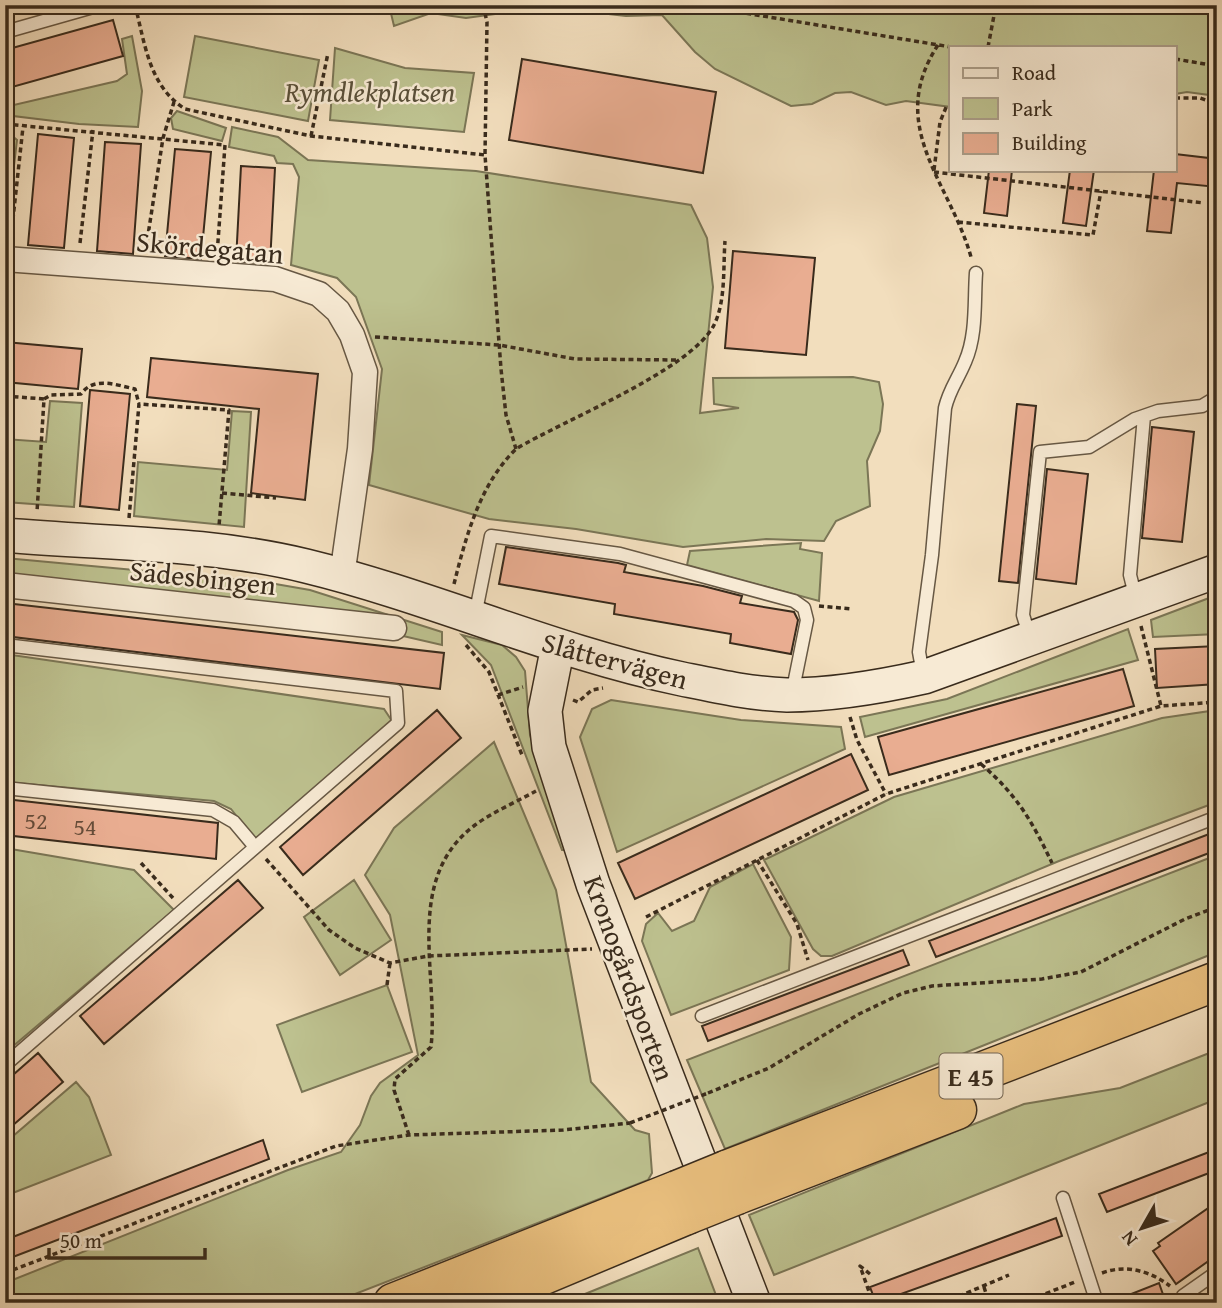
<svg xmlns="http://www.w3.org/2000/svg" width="1222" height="1308" font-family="'Gentium Book Plus',serif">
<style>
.green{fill:#bdc18f;stroke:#7b7656;stroke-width:2}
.building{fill:#e9ad91;stroke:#392b1c;stroke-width:2}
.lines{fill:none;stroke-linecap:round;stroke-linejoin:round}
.lane-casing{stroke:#675844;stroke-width:15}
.street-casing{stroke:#675844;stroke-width:27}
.secondary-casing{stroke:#392b1c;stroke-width:36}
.highway-casing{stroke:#392b1c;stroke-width:41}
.path{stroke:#392b1c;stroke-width:3.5;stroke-dasharray:5 3.5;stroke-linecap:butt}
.lane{stroke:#f7ead4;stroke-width:12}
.street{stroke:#f7ead4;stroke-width:24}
.secondary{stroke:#f7ead4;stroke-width:33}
.highway{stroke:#e9bf7e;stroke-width:38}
.highway-bridge-casing{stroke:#392b1c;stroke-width:41;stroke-linecap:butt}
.path-bridge{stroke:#392b1c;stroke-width:3.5;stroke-dasharray:5 3.5;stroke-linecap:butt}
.highway-bridge{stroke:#e9bf7e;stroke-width:38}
.labels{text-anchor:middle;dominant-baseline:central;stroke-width:5;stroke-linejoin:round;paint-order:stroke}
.number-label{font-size:24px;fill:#654c39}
.shield{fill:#f7ead4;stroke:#726453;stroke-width:2}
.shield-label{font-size:26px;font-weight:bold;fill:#392b1c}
.park-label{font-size:28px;font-style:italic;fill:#5a5039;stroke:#f7ead4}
.street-label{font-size:28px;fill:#392b1c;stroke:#f7ead4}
</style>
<rect width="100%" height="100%" fill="#f2debd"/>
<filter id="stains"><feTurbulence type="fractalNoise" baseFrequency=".00286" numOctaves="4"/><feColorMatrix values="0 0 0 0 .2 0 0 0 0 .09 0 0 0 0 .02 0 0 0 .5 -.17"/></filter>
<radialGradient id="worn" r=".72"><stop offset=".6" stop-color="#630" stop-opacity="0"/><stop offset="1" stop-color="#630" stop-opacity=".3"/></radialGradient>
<path class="green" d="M389 5H1217V96L1187 92 1175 94V47H951V107L906 101 886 105 851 92 835 93 812 104 791 106 715 69 695 52 662 15 626 16 546 7 466 18 431 13 394 26Z
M132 36 142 91 138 127 79 124 5 115V107L117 81 127 74 122 39Z
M195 36 319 60 308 121 184 97Z
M335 48 405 68 474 73 464 132 330 120Z
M177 111 226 128 222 141 173 129 171 118Z
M232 127 278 137 308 160 476 171 691 205 707 238 713 287 700 413 739 408 714 404 713 378 853 377 879 382 883 404 880 431 867 461 870 506 836 521 824 541 766 539 683 547 576 529 489 519 369 485 382 369 356 297 337 278 291 265 299 177 293 164 277 163 274 156 229 147Z
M5 130 17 140 10 200 5 191Z
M50 401 82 403 74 507 5 502V439L46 442Z
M232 411 251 412 244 527 134 516 138 462 227 470Z
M801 543 800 549 822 553 819 601 687 565 690 551Z
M5 558 264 582 310 590 442 632V645L286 609 5 578Z
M1217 595V634L1153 637 1151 620Z
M1128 629 1138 660 865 737 860 717 947 699Z
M462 635 502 645 516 657 525 671 530 735 567 850H562L491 665Z
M5 654 384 709 392 721 258 838 253 837 231 809 214 801 5 782Z
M611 700 741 720 841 727 845 749 617 852 580 737 592 709Z
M1217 710V802L1059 861 832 956H821L813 949 764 860 894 797 1162 718Z
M494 742 556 890 591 1082 635 1130 649 1134 652 1173 648 1180 332 1303H5V1283L288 1170 341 1152 360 1125 371 1096 380 1083 418 1055 390 915 365 875 394 828Z
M5 848 134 870 174 910 5 1053Z
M1217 855V952L725 1149 687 1060Z
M753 864 791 937 789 970 671 1015 642 941 646 924 658 913 672 931 694 921 710 887Z
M354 880 391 940 340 975 304 917Z
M387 985 412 1052 302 1092 277 1025Z
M1217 1050V1099L774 1275 749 1215 1024 1104 1120 1088Z
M76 1082 89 1097 111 1155 5 1196V1143Z
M698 1248 719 1303H569L585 1294Z"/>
<path class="building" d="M113 20 123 56 5 89V50Z
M522 59 716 92 703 173 509 140Z
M38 134 74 138 64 248 28 245Z
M105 142 141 144 133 254 97 251Z
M175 149 211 152 201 259 165 256Z
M1175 154 1217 159V187L1177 183 1171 233 1147 231 1154 170H1175Z
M241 166 275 168 270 264 236 261Z
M989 170H1012L1007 216 984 213Z
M1070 170H1094L1086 226 1063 223Z
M733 251 815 258 806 355 725 348Z
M5 342 82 349 78 389 5 382Z
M151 358 318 374 305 500 251 493 259 409 147 397Z
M90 390 130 394 119 510 80 506Z
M1017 404 1036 406 1018 583 999 581Z
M1152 427 1194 432 1182 542 1142 538Z
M1047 469 1088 474 1076 584 1036 579Z
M506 547 618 563 626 565 624 572 703 586 742 596 740 603 794 612 798 620 791 654 730 643 731 634 614 614 615 604 499 584Z
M5 603 444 653 440 689 5 636Z
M1217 646V684L1157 688 1155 649Z
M1123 669 1134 706 889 775 878 737Z
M437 710 461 738 303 875 280 847Z
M851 754 868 790 635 899 618 863Z
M5 799 218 823 216 859 5 835Z
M1217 831V850L936 957 929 941Z
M238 880 263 908 104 1044 80 1016Z
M903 950 909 965 708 1041 702 1026Z
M38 1053 63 1082 5 1132V1082Z
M263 1140 269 1159 5 1260V1240Z
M1217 1149V1170L1107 1212 1099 1194Z
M1217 1202V1255L1176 1284 1153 1251 1160 1246 1158 1243Z
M1056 1218 1062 1236 876 1303 870 1287Z
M1159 1283 1166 1303H1111V1302Z"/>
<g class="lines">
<defs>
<path id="lane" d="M5 32 100 5
M1136 599 1130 575 1144 416
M475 616 491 536 620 554 794 601 804 608 807 620 792 694
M1030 638 1023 615 1040 452 1089 447 1135 419 1158 411 1202 406 1217 397
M5 645 396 691 398 723 5 1065
M923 674 919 652 932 555 945 408C949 390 958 379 965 362 977 335 974 302 976 273
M5 788 213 810 234 822 255 847
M702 1016 1217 817
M1063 1198 1097 1303
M1181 1303 1183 1296 1217 1272"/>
<path id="street" d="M5 259 275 279 319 294 338 311 352 335 365 372 360 449 342 576
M5 585 394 628"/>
<path id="secondary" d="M5 535C105 544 208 542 306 566 433 597 553 652 682 679 716 686 752 694 787 695 832 695 879 687 924 677L1217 571
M558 646 545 711 549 747 593 884 754 1303"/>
<path id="highway" d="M726 1170 1217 981
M737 1195 957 1110
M393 1303 677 1190
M477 1303 687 1215"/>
</defs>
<use href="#lane" class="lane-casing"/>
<use href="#street" class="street-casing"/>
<use href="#secondary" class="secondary-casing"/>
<use href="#highway" class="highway-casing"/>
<path class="path" d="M135 5C145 44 149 86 185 109L311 136 485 155
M483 5 487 22 485 155 501 369 506 415 516 449
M696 5 951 47
M938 45C885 126 950 182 971 257
M988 47 996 5
M1175 59 1217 66
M1175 98H1200L1217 104
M5 124 225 145 217 255
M311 136 328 53
M934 170 940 122 947 105H951
M934 172 1204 203
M958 222 1093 235 1101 191
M11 237 23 127
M80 243 93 130
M146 248 163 138 174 102
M375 337 499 345 575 359 677 360
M5 396 44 399 37 512
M44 399 51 395 81 394C94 376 116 385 135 389L139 404
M222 493 276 498
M129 518 139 404 229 410 219 526
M454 584C466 536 480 484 516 449 562 421 691 370 714 325 726 301 723 267 725 241
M819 606 852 609
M1141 626 1161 706
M466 645 489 672 522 755
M498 695 523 687
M573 700 578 702 592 690 603 688
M850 717 857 740 886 794
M981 764C1017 795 1032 821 1052 863
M266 859 329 930 355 948 390 963 428 956 592 949
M757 860 797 924 808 960
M141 863 173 898
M646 917 886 794 1161 706 1217 702
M387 985 390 963
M708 1093 769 1068 859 1014 903 993 932 986 1042 979 1081 972 1185 919 1217 907
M409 1135 394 1090 395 1079 431 1047C439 973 403 879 475 825 493 812 516 802 536 791
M5 1273 336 1146 409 1135 563 1130 630 1123
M1102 1273C1126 1264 1150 1271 1170 1286
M870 1274 860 1266 873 1303
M984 1287 989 1303
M943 1303 1009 1275
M1022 1303 1075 1282"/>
<use href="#lane" class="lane"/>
<use href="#street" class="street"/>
<use href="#secondary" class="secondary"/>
<use href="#highway" class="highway"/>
<defs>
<path id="highway-bridge" d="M677 1190 726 1170
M687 1215 737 1195"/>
</defs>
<use href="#highway-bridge" class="highway-bridge-casing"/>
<path class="path-bridge" d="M630 1123 708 1093"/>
<use href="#highway-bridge" class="highway-bridge"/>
</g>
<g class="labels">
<g class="number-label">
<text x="36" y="820">52</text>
<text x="85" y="826">54</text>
</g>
<rect class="shield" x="939.5" y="1053.5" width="63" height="45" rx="5"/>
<g class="shield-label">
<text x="971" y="1076">E 45</text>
</g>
<g class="park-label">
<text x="370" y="91">Rymdlekplatsen</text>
</g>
<g class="street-label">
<text transform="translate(210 247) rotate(5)">Skördegatan</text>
<text transform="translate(203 577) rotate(6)">Sädesbingen</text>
<text transform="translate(615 660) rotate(15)">Slåttervägen</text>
<text transform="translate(630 978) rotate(70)">Kronogårdsporten</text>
</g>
</g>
<rect width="1222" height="1308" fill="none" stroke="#f2debd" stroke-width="28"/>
<rect x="7" y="7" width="1208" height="1294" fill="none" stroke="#392b1c" stroke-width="3.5"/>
<rect x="14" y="14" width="1194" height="1280" fill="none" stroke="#392b1c" stroke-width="2"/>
<rect x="949" y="46" width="228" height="126" fill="#f7ead4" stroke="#ab9e8a" stroke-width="2"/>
<rect x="963" y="68" width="35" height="10" fill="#f7ead4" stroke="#ab9e8a" stroke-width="2"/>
<text x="1012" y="80" font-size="21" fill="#392b1c">Road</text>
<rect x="963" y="98" width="35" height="21" fill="#bdc18f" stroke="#ab9e8a" stroke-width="2"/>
<text x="1012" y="116" font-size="21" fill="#392b1c">Park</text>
<rect x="963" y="133" width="35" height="21" fill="#e9ad91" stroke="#ab9e8a" stroke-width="2"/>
<text x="1012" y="150" font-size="21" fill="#392b1c">Building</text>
<g transform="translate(1142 1228) rotate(231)" stroke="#f7ead4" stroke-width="5" paint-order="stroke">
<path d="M0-5L12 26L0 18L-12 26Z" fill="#392b1c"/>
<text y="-10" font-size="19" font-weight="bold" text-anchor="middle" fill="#392b1c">N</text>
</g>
<path d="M49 1248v10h156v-10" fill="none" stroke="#392b1c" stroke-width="3.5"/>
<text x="60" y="1248" font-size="21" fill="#392b1c" stroke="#f7ead4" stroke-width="5" paint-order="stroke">50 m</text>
<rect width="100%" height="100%" filter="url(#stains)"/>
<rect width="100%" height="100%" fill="url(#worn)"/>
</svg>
